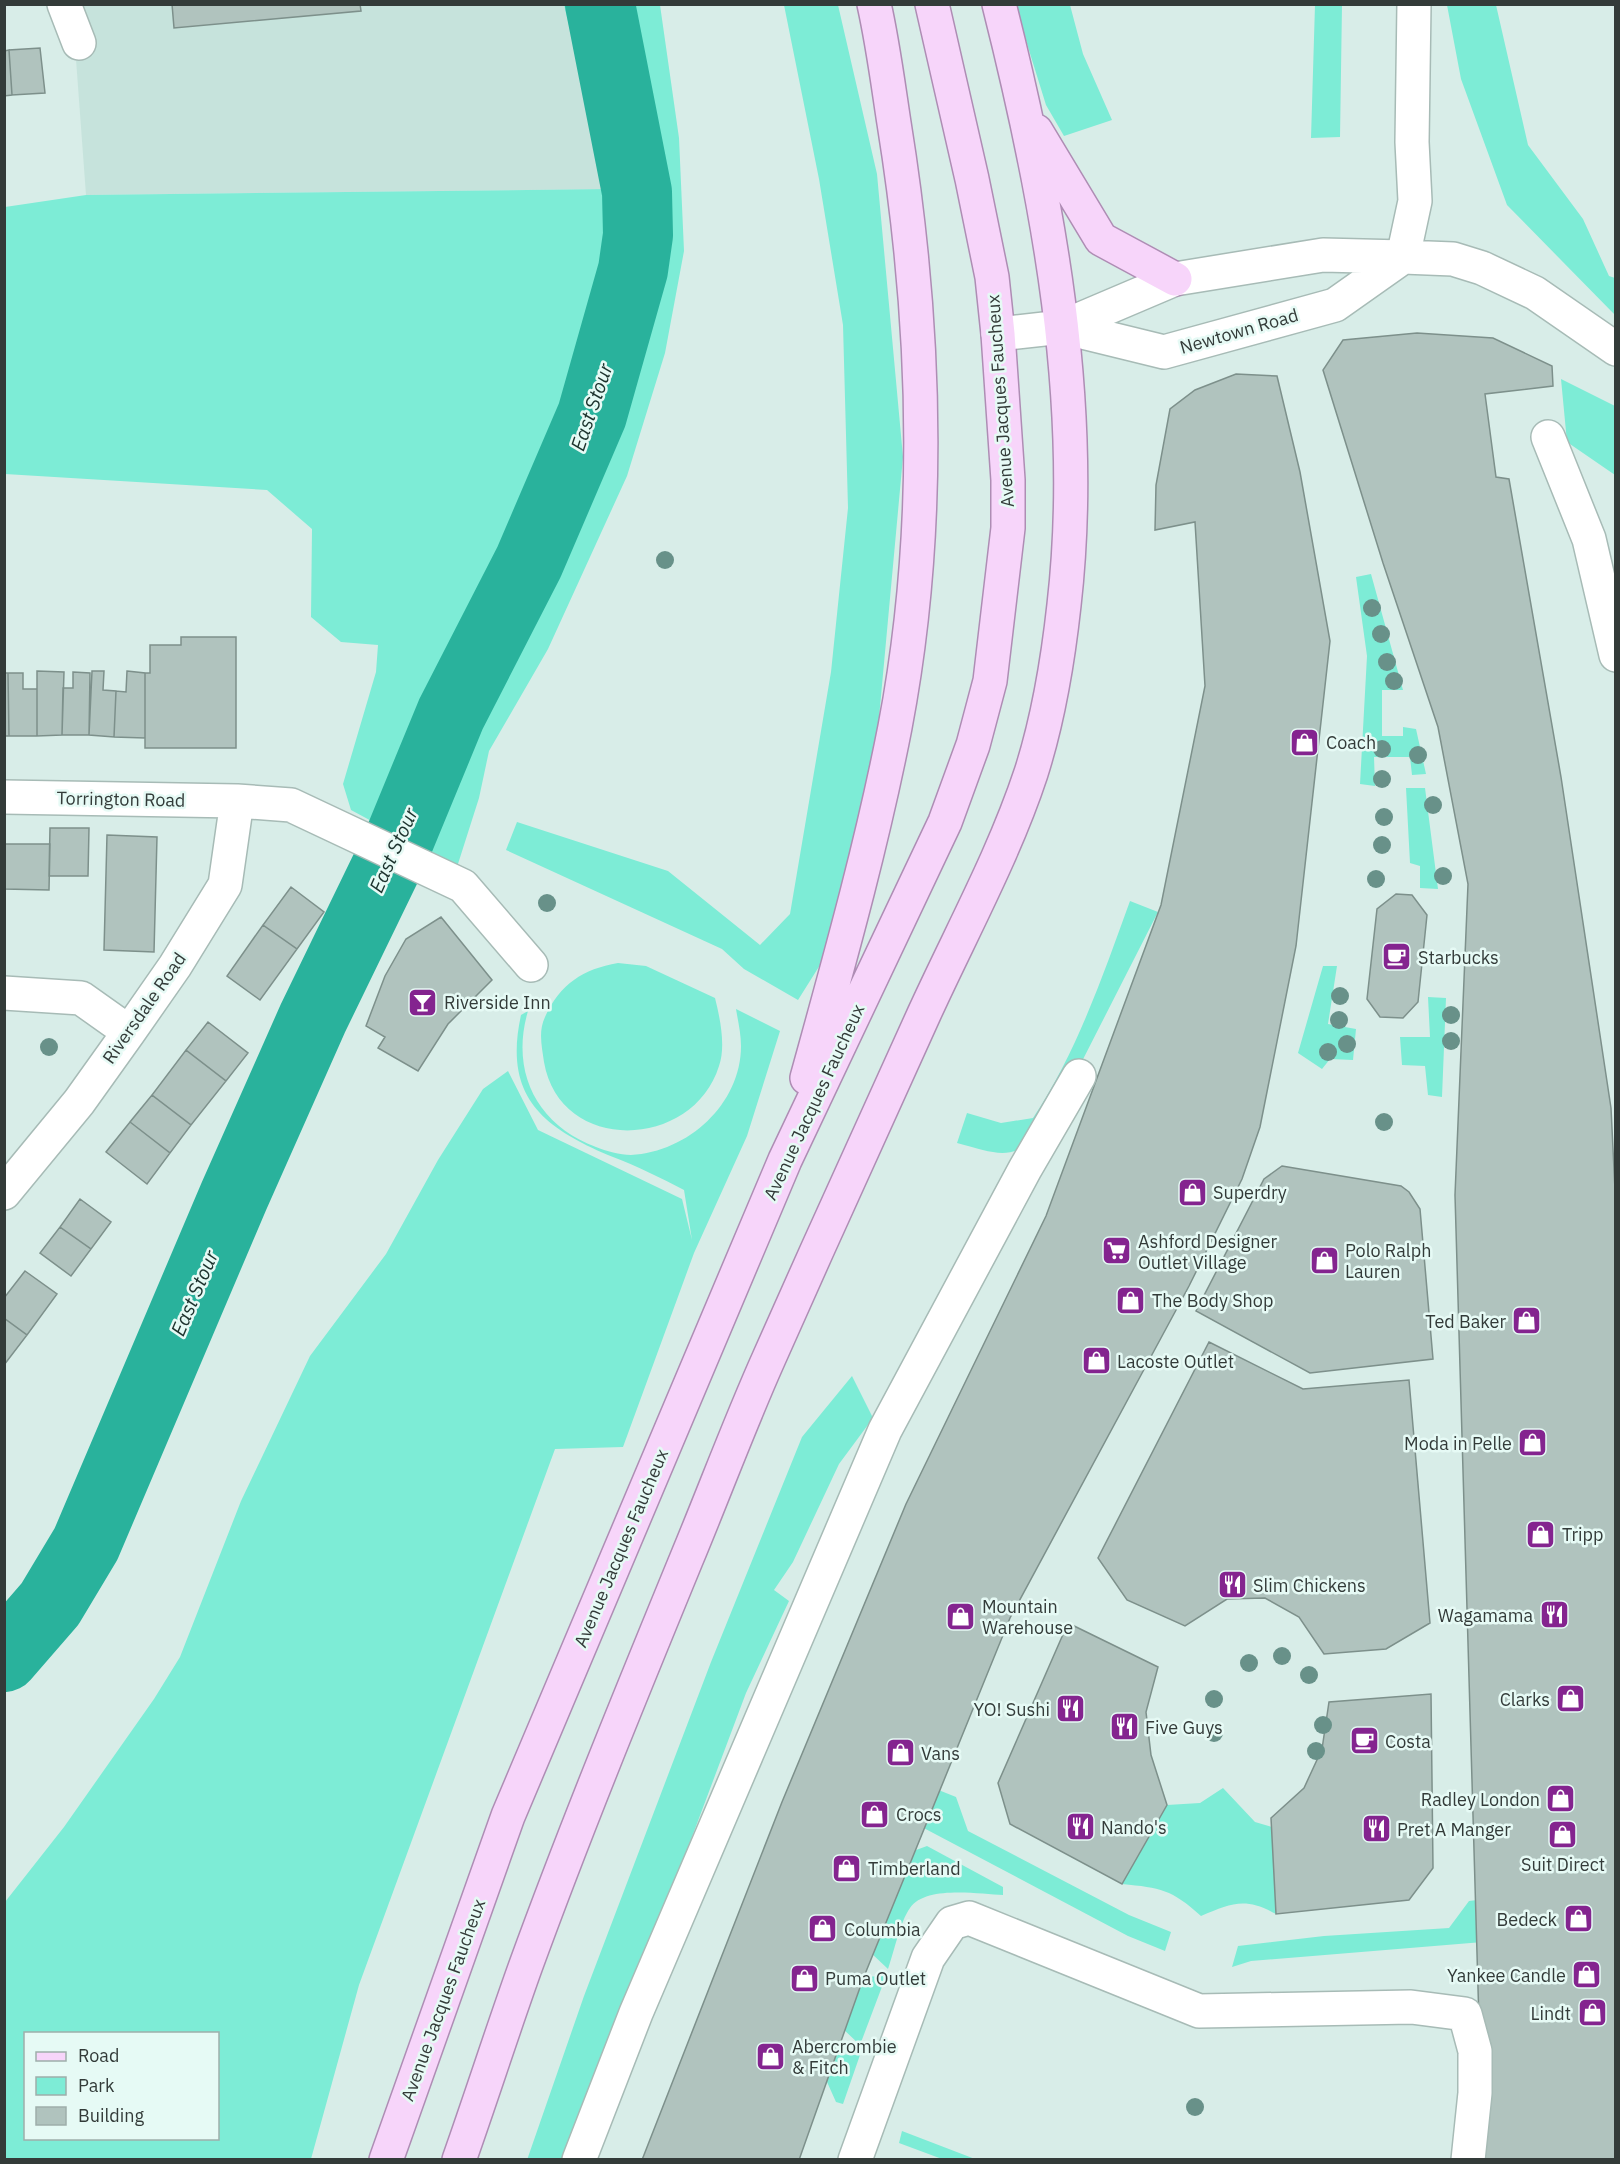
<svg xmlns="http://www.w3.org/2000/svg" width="1620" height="2164" font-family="'IBM Plex Sans',sans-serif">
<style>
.built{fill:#c6e3dc}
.green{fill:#7decd6;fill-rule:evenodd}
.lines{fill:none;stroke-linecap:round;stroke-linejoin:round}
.river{stroke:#29b29c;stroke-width:70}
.building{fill:#b0c3be;stroke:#7d908b;stroke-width:1.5}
.minor-casing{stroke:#a7bbb6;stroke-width:36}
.major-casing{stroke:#ae8db4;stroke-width:36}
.minor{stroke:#fff;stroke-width:33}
.major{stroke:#f7d5fa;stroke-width:33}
.tree{fill:#689189}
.labels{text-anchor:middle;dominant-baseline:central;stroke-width:5;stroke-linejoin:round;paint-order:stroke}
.street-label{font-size:18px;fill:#333b39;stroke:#e6faf5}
.poi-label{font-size:18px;fill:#333b39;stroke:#e6faf5;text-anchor:start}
.water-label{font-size:20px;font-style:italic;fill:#1c322d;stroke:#e6faf5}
</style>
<rect width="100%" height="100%" fill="#d8ede8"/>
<path class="built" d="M72 5H564L608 189 86 195Z"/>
<path class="green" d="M564 5H660L679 138 684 251 665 353 627 476 548 649 489 751 479 798 457 867 351 810 343 784 376 672 378 645 341 642 311 617 312 529 267 490 5 474V207L86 195 608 189Z
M784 5H838L877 174 903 457 874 772 820 965 798 1000 744 969 722 949 506 850 517 822 668 871 760 945 790 914 831 672 848 508 843 325 819 179Z
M1015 5H1070L1083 54 1112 120 1064 136 1046 105Z
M1315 5H1342L1340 137 1311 138Z
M1447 5H1496L1528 145 1583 219 1609 276 1615 278V315L1507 205 1461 79Z
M1561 379 1615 406V475L1567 442Z
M1371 574 1403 690H1382V736H1403V727L1416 729 1426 774 1412 775 1410 757H1374L1375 786 1360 784 1367 656 1356 577Z
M1406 788H1425L1438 889 1420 888V866L1410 863Z
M1130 901 1158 912 1046 1132C1010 1162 999 1154 957 1143L967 1113 1001 1123 1033 1118C1077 1052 1103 975 1130 901Z
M618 963 646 966 715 998C720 1018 726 1046 719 1066 693 1150 560 1155 544 1062 542 1047 538 1032 545 1017 560 984 583 969 618 963Z
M1323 966H1337L1328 1024 1356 1029 1353 1060 1330 1059 1322 1069 1298 1053Z
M1428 997 1446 998 1442 1097 1428 1095 1425 1066 1402 1065 1400 1037H1430Z
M736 1009 780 1031 747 1136 694 1253 623 1447 555 1449 359 1985 311 2159H5V1902L64 1827 154 1699 180 1657 241 1501 310 1356 386 1254 438 1160 483 1089 508 1071 538 1130 682 1199 692 1240 684 1190C661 1178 637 1166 613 1157 543 1128 503 1097 521 1015L528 1011C510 1072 537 1125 596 1147 606 1151 620 1155 631 1155 688 1152 741 1104 741 1046 741 1034 738 1021 736 1009ZM26 2034H218V2138H26Z
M852 1376 873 1418 839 1464 793 1562 774 1590 789 1601 746 1693 571 2159 527 2160 584 1996 711 1662 802 1437Z
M1223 1788 1255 1822 1272 1827 1276 1914C1245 1897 1232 1903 1201 1916 1171 1889 1161 1888 1122 1884L1167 1805 1200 1803Z
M936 1789 956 1797 968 1831 1129 1915 1171 1932 1165 1951 1128 1936 918 1825Z
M927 1846 1003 1887V1895C979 1894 925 1885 910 1908 900 1922 894 1952 888 1969L870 1952 908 1853Z
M1494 1898 1495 1941 1251 1961 1232 1967 1238 1946 1324 1936 1449 1928 1469 1901Z
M886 1976 860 2045 841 2027 860 1977Z
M833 2054 860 2055 843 2104 836 2102 823 2073Z
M902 2131 975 2159H942L899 2143Z"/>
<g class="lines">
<path class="river" d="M4 1657 50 1604 86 1544 234 1196 313 1018 397 845 451 714 529 562 592 415 633 270 638 235 637 192 600 4"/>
</g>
<path class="building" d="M172 4H360L361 11 174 28Z
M40 48 45 93 12 95 9 50Z
M9 50 12 95 4 96V51Z
M1417 333 1493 338 1552 366 1553 386 1485 394 1496 477 1509 479 1561 777 1611 1108 1616 1210V2160H1483L1455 1195 1468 884 1438 727 1383 563 1323 370 1343 340Z
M1236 374 1277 376 1300 472 1330 641 1296 946 1260 1127 1242 1179 1189 1286 1010 1618 863 1979 799 2160H642L782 1802 906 1504 1046 1216 1161 905 1205 686 1195 522 1155 530 1156 485 1170 409 1195 390Z
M181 637H236V748H145V673H150V645H181Z
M37 671 64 672 62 735 37 736Z
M92 671H104L103 690 116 691 114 737 89 735Z
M127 671 145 673V738L114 737 116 691 126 692Z
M73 672 90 673 89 735H62L63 688H73Z
M4 673H8L9 736H4Z
M8 673H23V689H37V736H9Z
M50 828H89L88 876H49Z
M107 835 157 837 154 952 104 950Z
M4 844H50L49 890 4 889Z
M291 887 324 912 297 949 263 925Z
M1396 894 1412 895 1427 915 1418 1002 1403 1018 1380 1017 1367 999 1377 909Z
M441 917 492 980 448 1024 418 1071 378 1048 385 1037 366 1026 385 976 406 939Z
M263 925 297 949 260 1000 227 976Z
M208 1022 248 1053 226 1081 186 1050Z
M186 1050 226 1081 191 1125 152 1095Z
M152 1095 191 1125 170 1153 130 1122Z
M130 1122 170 1153 147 1184 106 1152Z
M1282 1166 1401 1186 1409 1192 1420 1209 1433 1359 1310 1373 1196 1311 1264 1179Z
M80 1199 111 1222 91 1249 60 1227Z
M60 1227 91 1249 71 1276 40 1253Z
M25 1271 57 1294 27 1335 4 1318V1298Z
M4 1318 27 1335 4 1365Z
M1209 1342 1303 1389 1409 1380 1430 1623 1386 1649 1324 1654 1299 1617 1265 1598 1227 1599 1185 1626 1127 1600 1098 1558Z
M1068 1623 1158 1667 1146 1712 1151 1755 1167 1805 1122 1884 1010 1824 998 1783Z
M1431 1694 1433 1868 1409 1900 1276 1914 1271 1818 1304 1788 1322 1749 1329 1702Z"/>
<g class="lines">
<defs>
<path id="minor" d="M64 4 79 43
M1403 257 1415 201 1412 142 1414 4
M1062 327 1164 352 1335 305 1403 257
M998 334 1062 327 1175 279 1323 255 1403 257 1453 259 1482 268 1535 293 1616 349
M1548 437 1589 539 1616 655
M4 797 237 801 291 805 463 886 531 965
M4 993 81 998 129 1032
M4 1193 79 1102 129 1032 175 966 225 885 237 801
M579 2160 636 2013 885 1430 1025 1169 1079 1076
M855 2160 928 1958 952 1923 969 1918 1199 2011 1411 2007 1465 2014 1475 2051V2093L1468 2160"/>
<path id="major" d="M1036 131 1101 239 1175 279
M807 1078C839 962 872 845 895 727 933 528 926 322 894 123 888 84 883 44 874 4
M386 2160 508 1816 785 1160 945 822 973 745 990 681 1008 528V480L998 334 992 277 972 179 932 4
M459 2160C482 2095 503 2029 526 1965 576 1828 631 1694 686 1560 714 1493 739 1425 769 1358 820 1243 872 1128 924 1014 960 935 1004 855 1031 773 1048 720 1058 660 1064 605 1087 405 1048 198 999 4"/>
</defs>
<use href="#minor" class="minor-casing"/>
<use href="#major" class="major-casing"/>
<use href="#minor" class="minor"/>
<use href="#major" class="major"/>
</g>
<g class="tree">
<circle cx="665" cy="560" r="9"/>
<circle cx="1372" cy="608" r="9"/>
<circle cx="1381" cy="634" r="9"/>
<circle cx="1387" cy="662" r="9"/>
<circle cx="1394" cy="681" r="9"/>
<circle cx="1382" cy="749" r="9"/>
<circle cx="1418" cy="755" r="9"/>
<circle cx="1382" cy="779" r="9"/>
<circle cx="1433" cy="805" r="9"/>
<circle cx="1384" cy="817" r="9"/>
<circle cx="1382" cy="845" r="9"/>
<circle cx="1443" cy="876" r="9"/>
<circle cx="1376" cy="879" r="9"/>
<circle cx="547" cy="903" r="9"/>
<circle cx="1340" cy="996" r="9"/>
<circle cx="1451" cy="1015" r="9"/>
<circle cx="1339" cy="1020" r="9"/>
<circle cx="1451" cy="1041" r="9"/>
<circle cx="1347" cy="1044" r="9"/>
<circle cx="49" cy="1047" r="9"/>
<circle cx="1328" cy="1052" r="9"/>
<circle cx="1384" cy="1122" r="9"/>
<circle cx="1282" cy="1656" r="9"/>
<circle cx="1249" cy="1663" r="9"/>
<circle cx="1309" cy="1675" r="9"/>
<circle cx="1214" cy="1699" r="9"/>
<circle cx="1323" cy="1725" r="9"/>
<circle cx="1214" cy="1733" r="9"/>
<circle cx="1316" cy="1751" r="9"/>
<circle cx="1195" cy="2107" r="9"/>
</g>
<defs>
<symbol id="shop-square" viewBox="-11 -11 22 22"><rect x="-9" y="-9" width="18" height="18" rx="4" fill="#84248f" stroke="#e6faf5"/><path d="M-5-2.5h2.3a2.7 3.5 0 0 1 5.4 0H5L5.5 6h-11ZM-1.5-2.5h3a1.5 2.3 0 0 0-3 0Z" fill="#fff"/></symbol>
<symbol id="cafe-square" viewBox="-11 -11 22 22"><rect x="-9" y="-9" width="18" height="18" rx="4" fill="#84248f" stroke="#e6faf5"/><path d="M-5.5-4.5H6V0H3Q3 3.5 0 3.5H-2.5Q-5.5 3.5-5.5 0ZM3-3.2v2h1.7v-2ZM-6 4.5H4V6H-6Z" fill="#fff"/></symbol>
<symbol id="bar-square" viewBox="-11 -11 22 22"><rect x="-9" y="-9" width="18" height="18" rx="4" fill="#84248f" stroke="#e6faf5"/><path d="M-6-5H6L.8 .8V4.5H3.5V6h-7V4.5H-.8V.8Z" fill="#fff"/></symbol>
<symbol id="supermarket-square" viewBox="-11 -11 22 22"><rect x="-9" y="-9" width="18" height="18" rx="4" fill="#84248f" stroke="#e6faf5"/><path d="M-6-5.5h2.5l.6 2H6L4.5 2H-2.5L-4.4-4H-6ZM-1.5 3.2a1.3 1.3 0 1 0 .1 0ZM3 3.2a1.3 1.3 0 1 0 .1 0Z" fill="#fff"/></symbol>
<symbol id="restaurant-square" viewBox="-11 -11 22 22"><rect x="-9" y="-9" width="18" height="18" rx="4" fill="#84248f" stroke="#e6faf5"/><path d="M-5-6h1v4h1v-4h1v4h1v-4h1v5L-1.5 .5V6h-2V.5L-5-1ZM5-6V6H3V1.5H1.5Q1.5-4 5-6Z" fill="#fff"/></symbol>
</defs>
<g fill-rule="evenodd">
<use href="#shop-square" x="1288" y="726" width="33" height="33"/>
<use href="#cafe-square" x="1380" y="940" width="33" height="33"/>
<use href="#bar-square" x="406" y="986" width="33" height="33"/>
<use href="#shop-square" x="1176" y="1176" width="33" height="33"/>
<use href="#supermarket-square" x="1100" y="1234" width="33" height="33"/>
<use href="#shop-square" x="1308" y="1244" width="33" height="33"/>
<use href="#shop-square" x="1114" y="1284" width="33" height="33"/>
<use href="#shop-square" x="1510" y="1304" width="33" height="33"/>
<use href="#shop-square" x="1080" y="1344" width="33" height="33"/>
<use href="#shop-square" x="1516" y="1426" width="33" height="33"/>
<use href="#shop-square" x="1524" y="1518" width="33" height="33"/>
<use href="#restaurant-square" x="1216" y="1568" width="33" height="33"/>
<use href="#restaurant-square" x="1538" y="1598" width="33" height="33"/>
<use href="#shop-square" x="944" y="1600" width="33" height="33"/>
<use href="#shop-square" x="1554" y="1682" width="33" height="33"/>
<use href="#restaurant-square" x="1054" y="1692" width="33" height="33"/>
<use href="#restaurant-square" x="1108" y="1710" width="33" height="33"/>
<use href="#cafe-square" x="1348" y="1724" width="33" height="33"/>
<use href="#shop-square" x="884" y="1736" width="33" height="33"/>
<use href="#shop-square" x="1544" y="1782" width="33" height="33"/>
<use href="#shop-square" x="858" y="1798" width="33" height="33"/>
<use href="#restaurant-square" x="1064" y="1810" width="33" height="33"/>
<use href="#restaurant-square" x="1360" y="1812" width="33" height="33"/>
<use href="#shop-square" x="1546" y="1818" width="33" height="33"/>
<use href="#shop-square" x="830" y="1852" width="33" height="33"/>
<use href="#shop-square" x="1562" y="1902" width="33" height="33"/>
<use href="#shop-square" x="806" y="1912" width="33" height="33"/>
<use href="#shop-square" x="1570" y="1958" width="33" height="33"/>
<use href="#shop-square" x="788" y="1962" width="33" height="33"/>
<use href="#shop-square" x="1576" y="1996" width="33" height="33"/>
<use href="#shop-square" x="754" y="2040" width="33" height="33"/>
</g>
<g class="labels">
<g class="street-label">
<text transform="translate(1239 331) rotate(-16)">Newtown Road</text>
<text transform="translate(1000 401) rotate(-94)">Avenue Jacques Faucheux</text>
<text transform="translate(121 799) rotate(1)">Torrington Road</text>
<text transform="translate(144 1008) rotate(-55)">Riversdale Road</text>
<text transform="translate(814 1102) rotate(-65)">Avenue Jacques Faucheux</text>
<text transform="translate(621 1548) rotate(-67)">Avenue Jacques Faucheux</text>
<text transform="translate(443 2000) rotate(-70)">Avenue Jacques Faucheux</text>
</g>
<g class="poi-label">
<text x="1326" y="742">Coach</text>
<text x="1418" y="957">Starbucks</text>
<text x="444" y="1002">Riverside Inn</text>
<text x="1213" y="1192">Superdry</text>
<text x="1138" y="1241">Ashford Designer<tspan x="1138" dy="21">Outlet Village</tspan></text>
<text x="1345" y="1250">Polo Ralph<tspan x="1345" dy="21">Lauren</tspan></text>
<text x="1152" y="1300">The Body Shop</text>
<text x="1506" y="1321" text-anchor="end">Ted Baker</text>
<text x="1117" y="1361">Lacoste Outlet</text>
<text x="1512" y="1443" text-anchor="end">Moda in Pelle</text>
<text x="1562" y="1534">Tripp</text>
<text x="1253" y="1585">Slim Chickens</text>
<text x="982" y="1606">Mountain<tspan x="982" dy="21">Warehouse</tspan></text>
<text x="1533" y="1615" text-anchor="end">Wagamama</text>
<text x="1550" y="1699" text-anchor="end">Clarks</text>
<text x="1050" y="1709" text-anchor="end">YO! Sushi</text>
<text x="1145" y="1727">Five Guys</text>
<text x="1385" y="1741">Costa</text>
<text x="921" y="1753">Vans</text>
<text x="1540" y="1799" text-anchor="end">Radley London</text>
<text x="896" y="1814">Crocs</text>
<text x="1101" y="1827">Nando's</text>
<text x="1397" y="1829">Pret A Manger</text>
<text x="1563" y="1864" text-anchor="middle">Suit Direct</text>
<text x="868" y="1868">Timberland</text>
<text x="1557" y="1919" text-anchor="end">Bedeck</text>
<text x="844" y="1929">Columbia</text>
<text x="1566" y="1975" text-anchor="end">Yankee Candle</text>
<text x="825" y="1978">Puma Outlet</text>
<text x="1571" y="2013" text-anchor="end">Lindt</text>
<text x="792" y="2046">Abercrombie<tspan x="792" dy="21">&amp; Fitch</tspan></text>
</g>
<g class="water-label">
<text transform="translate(591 407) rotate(-71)">East Stour</text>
<text transform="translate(393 850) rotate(-66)">East Stour</text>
<text transform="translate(194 1293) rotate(-67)">East Stour</text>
</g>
</g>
<rect width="1620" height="2164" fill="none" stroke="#333b39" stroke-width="12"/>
<rect x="24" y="2032" width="195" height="108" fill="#e6faf5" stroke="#9eaeaa" stroke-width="1.5"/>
<rect x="36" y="2052" width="30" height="9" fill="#f7d5fa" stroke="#9eaeaa" stroke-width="1.5"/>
<text x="78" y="2062" font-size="18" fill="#333b39">Road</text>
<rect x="36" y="2077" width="30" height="18" fill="#7decd6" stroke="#9eaeaa" stroke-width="1.5"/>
<text x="78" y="2092" font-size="18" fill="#333b39">Park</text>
<rect x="36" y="2107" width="30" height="18" fill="#b0c3be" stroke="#9eaeaa" stroke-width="1.5"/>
<text x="78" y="2122" font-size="18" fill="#333b39">Building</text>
</svg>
